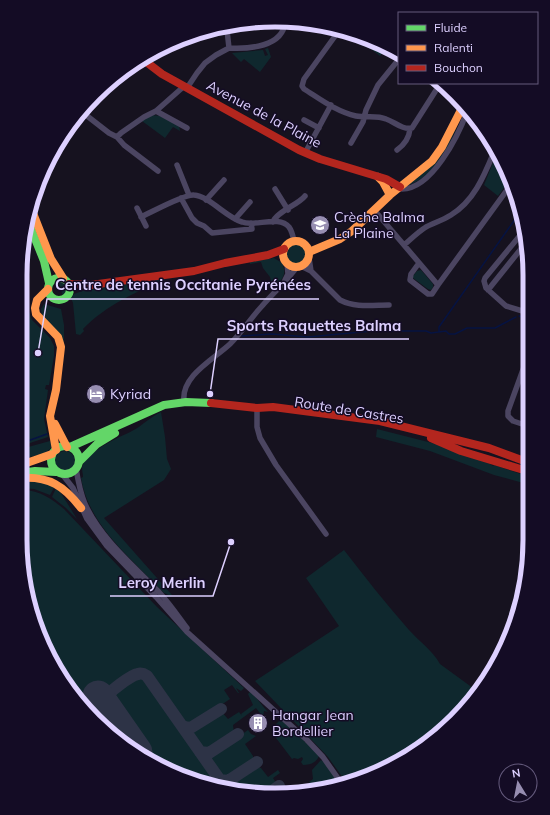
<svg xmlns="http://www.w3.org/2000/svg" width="550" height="815" font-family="Mulish,sans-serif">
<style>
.green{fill:#0f282e}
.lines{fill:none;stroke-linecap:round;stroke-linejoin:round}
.stream{stroke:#061342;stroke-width:1.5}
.taxiway{stroke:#2d3346;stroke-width:12}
.runway{stroke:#2d3346;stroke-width:31}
.street{stroke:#4b4561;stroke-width:5.5}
.fast{stroke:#63d668;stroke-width:8}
.slow{stroke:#ff974d;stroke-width:8}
.jam{stroke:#b3261e;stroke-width:8}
.labels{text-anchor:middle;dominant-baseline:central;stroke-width:3;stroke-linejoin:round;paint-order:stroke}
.street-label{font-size:14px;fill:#ddd0ff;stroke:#140c25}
.poi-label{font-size:14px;fill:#ddd0ff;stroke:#140c25;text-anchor:start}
.rim{fill:none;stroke:#ddd0ff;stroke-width:5}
.leader{fill:none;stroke:#ddd0ff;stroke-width:1.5}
.callout-dot{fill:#ddd0ff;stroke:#140c25;stroke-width:1.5}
.callout-label{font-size:15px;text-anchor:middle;font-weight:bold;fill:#ddd0ff;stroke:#140c25;stroke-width:3;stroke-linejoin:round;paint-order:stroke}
</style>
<rect width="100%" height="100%" fill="#16121f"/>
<path class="green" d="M354 40 380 44 386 49 380 56 371 49 354 42Z
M268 48 271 57 260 72 244 59 241 62 232 53 263 50 265 56 268 55 265 49Z
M152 115 160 116 179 126 180 131 173 127 165 138 142 121Z
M457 127C447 151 433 177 407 186Z
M496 155 511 178 498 196 484 185Z
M286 254a10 10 0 1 1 20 0a10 10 0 1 1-20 0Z
M274 258 282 263C288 275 281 281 273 289L270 277 263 268 261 262 250 264V262Z
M421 270 433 284V287L431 290 428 289 413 278V276L417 271Z
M167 278C137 292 106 305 83 329L84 331 80 335 76 334 73 303 71 298 74 294 85 290Z
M58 281C66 283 69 290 63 296Z
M44 304 61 309 64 325V347L42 316 41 309Z
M24 305 28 309 32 320 50 338 54 346V356L49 385H46L45 389 48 390 44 419 48 437 21 446Z
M161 412 165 437 167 459 171 469 164 480 104 518 172 595 171 596 164 593C132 559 89 526 81 478L83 477C83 474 82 471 82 468 86 451 118 438 132 431 142 426 150 417 161 412Z
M377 429 436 444 490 464 493 466 494 465 527 476V484L494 475 430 451 376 437Z
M50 441 52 446C48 455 31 456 21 459V449Z
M55 461a10 10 0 1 1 20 0a10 10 0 1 1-20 0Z
M35 480 55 486 50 495 34 489 21 488V482Z
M56 488 59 490 77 519 66 508 52 497Z
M21 490C38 489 52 499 64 509L157 607 244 688 241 691 236 688 239 693H238L232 685 224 690 230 699 190 726 184 724 149 673C143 670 139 670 133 672L90 701 114 736 63 682 33 622 20 540Z
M344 550C365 577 386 604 409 630 419 641 433 651 440 664L477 691 455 720 402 761 346 782 328 757 255 681 339 626 306 578Z
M138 676 142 677 148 682 219 785 178 776 157 764 115 701 114 696 116 692Z
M250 692C258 698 261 705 268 712L264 711 263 717 256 708 233 725 234 733C225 739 213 752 202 749L193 736 194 730 221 711 228 719 239 712 242 716 241 714 253 705 248 694Z
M280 720 284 722 318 754 319 756C316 763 310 765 303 765L301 762 303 759 302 757 298 759 294 758 292 759 273 734V727Z
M248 730 251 734 256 736 245 744 253 756V760L227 778H223L211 762V756L215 753Z
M321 760 324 762 340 784 325 790 316 791 309 782 313 779 312 770Z
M255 766 261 768 268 777 278 770 280 773 273 778 276 783C273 788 265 794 258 794L230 788V783L232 781Z"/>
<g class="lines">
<path class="stream" d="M519 316 529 319
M439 332V327L518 215
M242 336 272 334 308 337 372 331H426L431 333 446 331 449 334H455L467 328H495L516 317
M22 443 47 434"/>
<path class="taxiway" d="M106 708 105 699C107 693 131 675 138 674 141 673 144 674 147 676L224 786
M182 726 188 728 192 727 221 709
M200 752 209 753 238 734
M220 780 228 781 257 762
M268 794 279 786"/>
<path class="runway" d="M98 696 137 752"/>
<path class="street" d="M227 30 229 48C249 49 283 47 285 22
M338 32 304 79 302 86 304 89C320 99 337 112 356 116 366 118 377 115 386 119 395 122 402 130 412 128L440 84
M351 35 372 39
M156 111 187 128
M82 112 109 133 117 137 124 145 158 171
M304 120 319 128
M117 137 121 133 144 117 156 111 182 88 189 85 197 73 205 63 216 55 229 48
M351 143 363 122 366 110 378 85 399 59
M397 150C404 145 409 139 410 129
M305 153 331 105
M177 165 189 195
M400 187 402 189C432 189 458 136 467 112
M275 189 288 210
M181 198 192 218 197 223 204 226 212 233 252 229 251 223
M206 200 224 180
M137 208 146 226
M374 210 381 218 438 285 432 294H428L410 280 411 274 419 263
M141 217C152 212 184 194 194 195 209 196 227 218 242 222 255 227 279 215 289 227 292 231 293 236 294 241
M235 219 250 202
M273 222C276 212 298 205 305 196
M522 233 485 278 484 281 486 288 506 306 529 313
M404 245C411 239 418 232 426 227 434 223 443 220 451 215 474 201 484 176 494 152
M309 258 311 271
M301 266 311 271 340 300C355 308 373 305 389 305
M285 280 288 274 287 263
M438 285 512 183
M488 290 524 245
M184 401C181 376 214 359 230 344 242 332 251 318 262 306 274 292 287 281 297 267
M257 408V427L260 438 276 465 326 534
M528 426 513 421 508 416V411L529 353
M76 468C78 481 80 492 85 504 101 539 133 565 159 592 170 604 178 616 187 628
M62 474 73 488 87 519 106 545 156 597 187 632 307 740 323 757 342 784
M526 515V512"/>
<path class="fast" d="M27 219 44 261 49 283
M48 289a11 11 0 1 1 22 0a11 11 0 1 1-22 0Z
M51 460a14 14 0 1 1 28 0a14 14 0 1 1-28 0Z
M70 447 164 405 186 402 211 403
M79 462 97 444 115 433
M21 473 35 471 56 472"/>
<path class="slow" d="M378 177 383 182 390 195
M31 208 51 259 63 278
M283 254a13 13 0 1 1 26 0a13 13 0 1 1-26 0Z
M309 252 340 239 352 231 390 195 432 161 442 147 463 106
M48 289 37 300 35 308 36 314 58 337 61 347 56 390 50 416 56 450
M55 424 67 447
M21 465 52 454
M21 478C49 476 64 486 81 508"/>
<path class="jam" d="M145 61 162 74 299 150 320 159 386 179 400 187
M69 284 91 285 194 271 225 263 268 255 284 249
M211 403 257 408 273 407 380 421 489 448 527 462
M431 438 461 451 527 471"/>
</g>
<defs>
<symbol id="school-disc" viewBox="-11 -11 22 22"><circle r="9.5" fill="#978eb1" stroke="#140c25"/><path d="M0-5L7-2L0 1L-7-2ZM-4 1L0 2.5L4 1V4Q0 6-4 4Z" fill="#fff"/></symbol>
<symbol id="hotel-disc" viewBox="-11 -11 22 22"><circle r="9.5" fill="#978eb1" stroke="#140c25"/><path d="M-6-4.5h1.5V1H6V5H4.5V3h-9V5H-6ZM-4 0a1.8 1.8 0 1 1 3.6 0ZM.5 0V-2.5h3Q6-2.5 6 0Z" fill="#fff"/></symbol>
<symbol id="building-disc" viewBox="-11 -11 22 22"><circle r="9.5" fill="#978eb1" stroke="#140c25"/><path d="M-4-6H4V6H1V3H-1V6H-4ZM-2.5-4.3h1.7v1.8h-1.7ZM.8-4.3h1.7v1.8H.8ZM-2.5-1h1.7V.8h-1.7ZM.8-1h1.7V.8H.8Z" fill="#fff"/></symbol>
</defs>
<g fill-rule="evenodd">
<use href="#school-disc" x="309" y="214" width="22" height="22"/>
<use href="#hotel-disc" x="85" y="383" width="22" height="22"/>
<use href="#building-disc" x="247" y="712" width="22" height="22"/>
</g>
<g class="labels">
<g class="street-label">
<text transform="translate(264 114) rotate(28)">Avenue de la Plaine</text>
<text transform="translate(349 410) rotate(9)">Route de Castres</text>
</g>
<g class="poi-label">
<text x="334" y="217">Crèche Balma<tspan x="334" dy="16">La Plaine</tspan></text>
<text x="110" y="394">Kyriad</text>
<text x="272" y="715">Hangar Jean<tspan x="272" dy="16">Bordellier</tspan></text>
</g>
</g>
<path d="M0 0H550V815H0ZM275 27H275A248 248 0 0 1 523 275V540A248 248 0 0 1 275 788H275A248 248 0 0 1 27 540V275A248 248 0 0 1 275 27Z" fill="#140c25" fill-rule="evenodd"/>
<path class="rim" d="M275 27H275A248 248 0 0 1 523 275V540A248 248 0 0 1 275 788H275A248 248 0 0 1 27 540V275A248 248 0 0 1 275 27Z"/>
<path class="leader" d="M38 353L47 299H319M210 394L218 339H409M231 542L213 596H110"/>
<g class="callout-dot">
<circle cx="38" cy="353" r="4"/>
<circle cx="210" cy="394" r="4"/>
<circle cx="231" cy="542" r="4"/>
</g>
<g class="callout-label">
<text x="183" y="290">Centre de tennis Occitanie Pyrénées</text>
<text x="314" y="331">Sports Raquettes Balma</text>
<text x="162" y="588">Leroy Merlin</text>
</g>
<rect x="398" y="12" width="140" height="72" fill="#140c25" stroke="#645a7c"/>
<rect x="406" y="25" width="20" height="6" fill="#63d668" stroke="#645a7c"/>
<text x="434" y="32" font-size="12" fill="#ddd0ff">Fluide</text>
<rect x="406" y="45" width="20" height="6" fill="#ff974d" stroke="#645a7c"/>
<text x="434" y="52" font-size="12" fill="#ddd0ff">Ralenti</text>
<rect x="406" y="65" width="20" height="6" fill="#b3261e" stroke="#645a7c"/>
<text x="434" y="72" font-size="12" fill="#ddd0ff">Bouchon</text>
<g transform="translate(518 783) rotate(350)"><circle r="19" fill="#140c25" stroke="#645a7c"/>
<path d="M0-3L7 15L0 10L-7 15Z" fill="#978eb1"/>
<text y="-6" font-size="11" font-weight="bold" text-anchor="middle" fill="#ddd0ff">N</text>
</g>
</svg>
